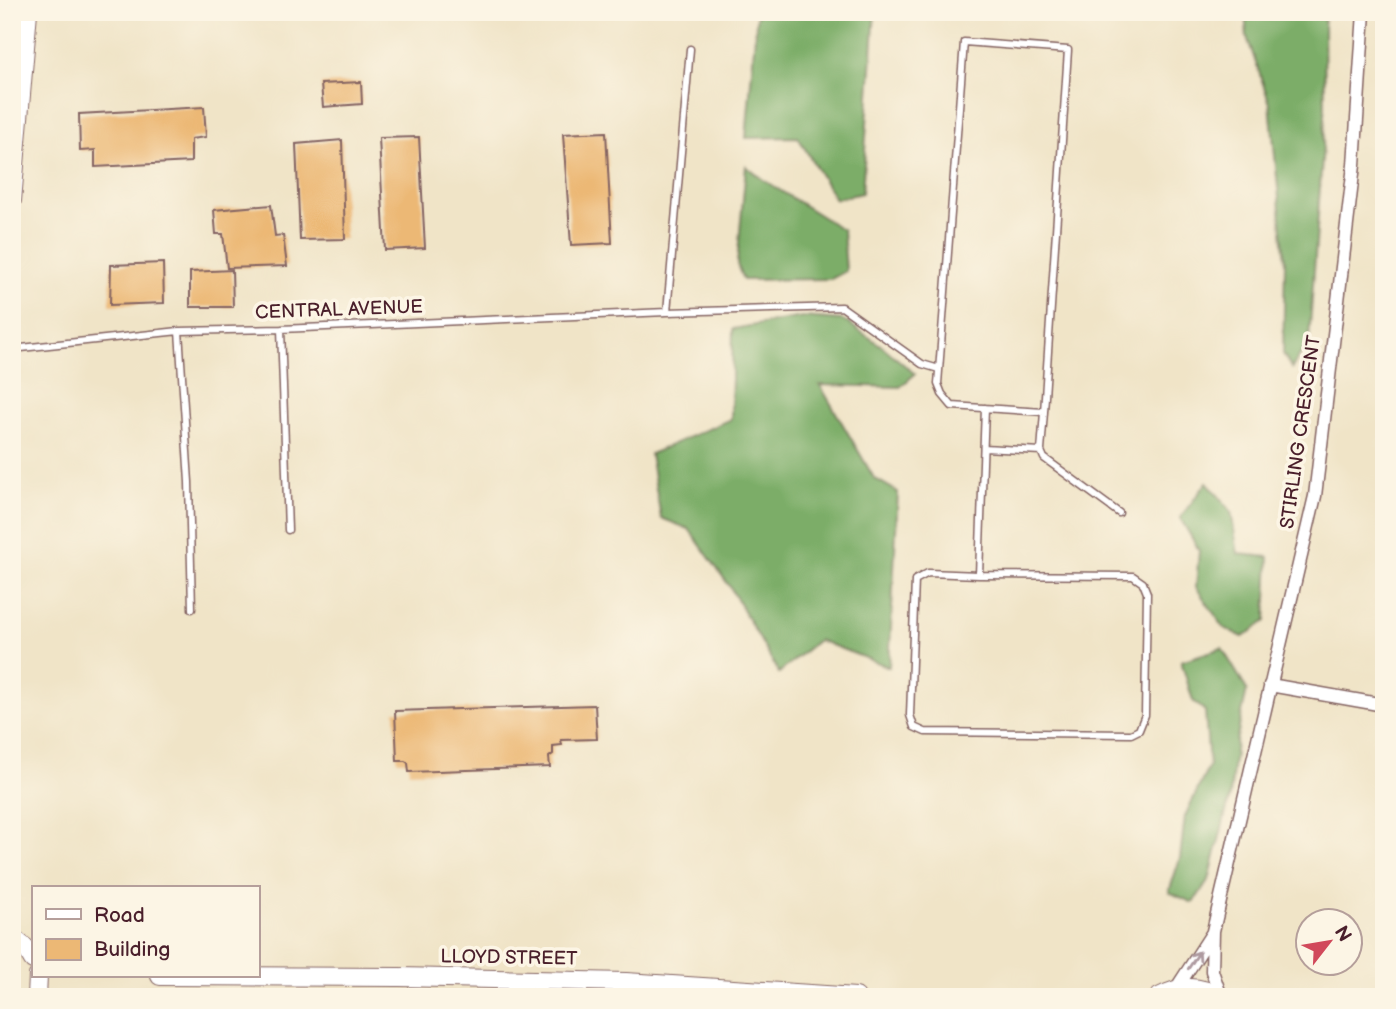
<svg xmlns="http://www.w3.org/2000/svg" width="1396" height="1009" font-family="'Balsamiq Sans',sans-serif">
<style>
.forest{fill:#7bad68;stroke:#62664a;stroke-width:2}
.building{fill:#ecb875}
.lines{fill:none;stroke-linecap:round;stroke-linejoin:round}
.lane-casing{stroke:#846462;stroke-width:9}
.street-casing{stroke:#846462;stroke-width:15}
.secondary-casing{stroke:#846462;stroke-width:20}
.lane{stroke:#fff;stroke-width:6}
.street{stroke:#fff;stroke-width:12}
.secondary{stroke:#fff;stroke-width:18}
.oneway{stroke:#ae9aa0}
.labels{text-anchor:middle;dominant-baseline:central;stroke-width:7;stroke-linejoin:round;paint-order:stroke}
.street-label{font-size:19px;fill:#4a1f2b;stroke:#fcf5e5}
</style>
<rect width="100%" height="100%" fill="#fcf5e5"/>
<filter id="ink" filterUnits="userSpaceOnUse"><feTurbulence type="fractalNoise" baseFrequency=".0143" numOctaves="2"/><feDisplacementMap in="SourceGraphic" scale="14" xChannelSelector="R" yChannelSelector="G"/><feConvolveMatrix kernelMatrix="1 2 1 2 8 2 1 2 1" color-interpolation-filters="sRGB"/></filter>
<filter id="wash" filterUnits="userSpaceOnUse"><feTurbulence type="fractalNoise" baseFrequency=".00686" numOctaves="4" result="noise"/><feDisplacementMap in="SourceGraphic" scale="28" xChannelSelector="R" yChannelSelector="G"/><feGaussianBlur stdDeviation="1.57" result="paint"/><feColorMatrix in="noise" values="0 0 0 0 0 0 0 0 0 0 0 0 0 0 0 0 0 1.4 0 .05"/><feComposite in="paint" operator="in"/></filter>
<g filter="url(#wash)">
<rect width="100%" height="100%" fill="#f0e4c7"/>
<path class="forest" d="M757 12H875L862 193 835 199 798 137 746 138Z
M1245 12H1326L1324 21 1325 118 1309 340 1292 368 1283 354 1285 262 1270 104 1247 37Z
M746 166 762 179 843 230 846 271 831 279 743 280 737 264Z
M802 317 843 320 882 346 915 374 900 387 820 385 874 478 898 492 889 667 818 640 779 673 730 587 689 529 661 518 650 454 731 419 733 329Z
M1207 482 1231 511 1238 554 1269 557 1266 621 1243 637 1224 628 1196 587 1199 550 1180 518Z
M1222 648 1247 690 1236 742 1230 796 1209 880 1193 903 1169 892 1180 858 1185 816 1209 766 1205 711 1193 701 1181 661Z"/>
<g id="blocks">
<path class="building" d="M361 82 362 104 323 107 321 84Z
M204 107 206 137 191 139V162L95 167V150L80 151 79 114Z
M606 132 612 243 571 245 563 134Z
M419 137 425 248 385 250 379 138Z
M342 140 345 239 300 240 296 144Z
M271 205 275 236 283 235 287 266 227 268 223 234H216L214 210Z
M163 263 164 303 110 305 111 265Z
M232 270 233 307H190V272Z
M595 705 597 739 561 740 562 745 553 746V754L549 757 550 767 409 772 408 763 405 761H397L395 711Z"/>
</g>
</g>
<g filter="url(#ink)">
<use href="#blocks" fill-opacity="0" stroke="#846462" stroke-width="2"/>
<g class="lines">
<defs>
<path id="lane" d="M667 312 690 49
M281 329 288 530
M179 331 189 482 192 609
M12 349 179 331 281 329 667 312 842 307 922 364 939 369
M1044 412 952 406 942 394 938 384 964 42 1068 50 1044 412 1041 451 1044 458 1119 513
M984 448 1041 451
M979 575 1133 576 1143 583 1147 593 1145 715 1139 730 1131 734 925 732 914 727 910 715 915 580 928 573 979 575 985 408"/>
<path id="street" d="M1270 685 1384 705
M1176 989 1213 932
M1221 997 1212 971 1213 931 1315 496 1354 165 1364 12"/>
<path id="secondary" d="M12 201 28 12
M12 937 26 948 33 960
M160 976 399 977 626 982 856 997
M37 997 38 976
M1159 997C1179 986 1199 984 1218 997"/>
</defs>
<use href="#lane" class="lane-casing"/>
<use href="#street" class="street-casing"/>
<use href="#secondary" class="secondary-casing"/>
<use href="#lane" class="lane"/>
<use href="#street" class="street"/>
<use href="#secondary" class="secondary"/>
</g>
<defs><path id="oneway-shaft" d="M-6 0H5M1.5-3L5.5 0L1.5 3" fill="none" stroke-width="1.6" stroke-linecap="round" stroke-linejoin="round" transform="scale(1.75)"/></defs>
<use class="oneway" href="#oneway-shaft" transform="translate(1194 960) rotate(-57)"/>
</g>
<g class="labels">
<g class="street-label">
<text transform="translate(339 310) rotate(-2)">CENTRAL AVENUE</text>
<text transform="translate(1301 432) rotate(-82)">STIRLING CRESCENT</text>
<text transform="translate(509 958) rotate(1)">LLOYD STREET</text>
</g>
</g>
<rect width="1396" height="1009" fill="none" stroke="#fcf5e5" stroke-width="42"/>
<rect x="32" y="886" width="228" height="91" fill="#fcf5e5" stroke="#b59f9b" stroke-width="2"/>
<rect x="46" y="909" width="35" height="10" fill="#ffffff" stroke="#b59f9b" stroke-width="2"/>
<text x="94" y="922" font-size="21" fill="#4a1f2b">Road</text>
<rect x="46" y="939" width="35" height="21" fill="#ecb875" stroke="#b59f9b" stroke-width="2"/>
<text x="94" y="956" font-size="21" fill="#4a1f2b">Building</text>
<g transform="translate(1329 942) rotate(59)"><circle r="33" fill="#fcf5e5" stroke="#b59f9b" stroke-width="2"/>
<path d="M0-5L12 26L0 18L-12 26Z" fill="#d1495b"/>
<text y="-10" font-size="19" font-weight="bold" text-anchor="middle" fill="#4a1f2b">N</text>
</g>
</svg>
